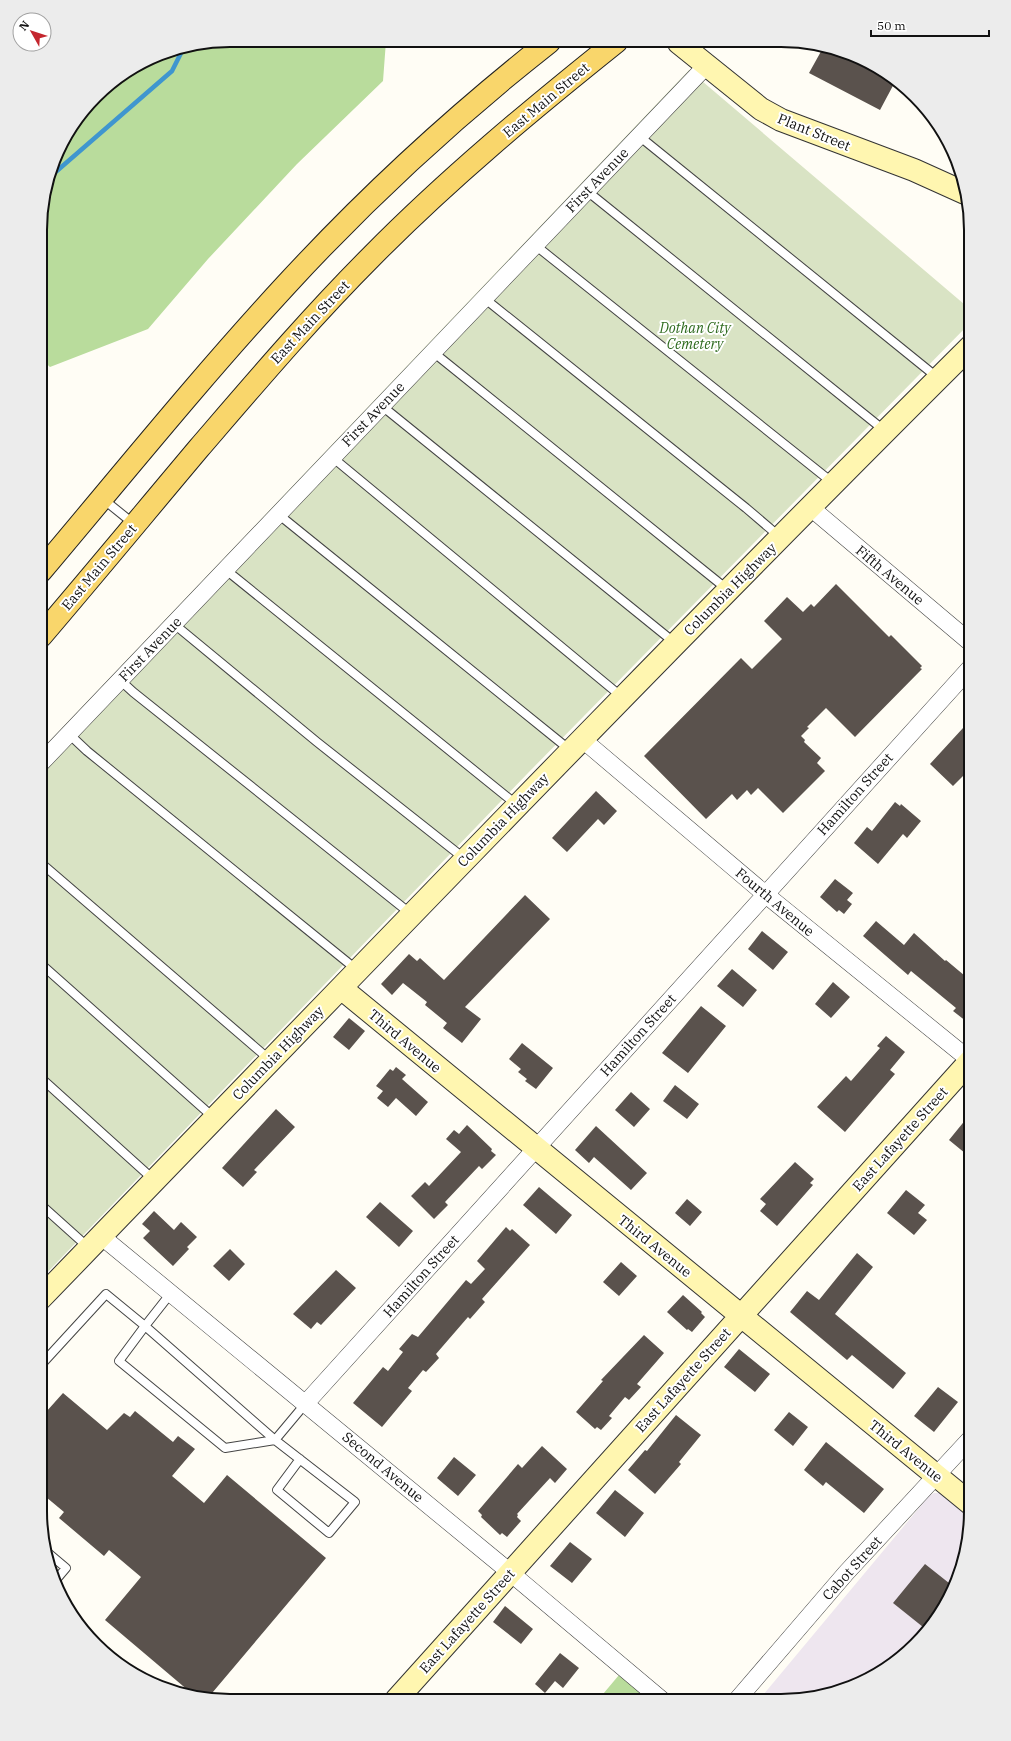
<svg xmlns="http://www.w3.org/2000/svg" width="1011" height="1741" font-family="'IBM Plex Serif',serif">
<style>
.industrial{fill:#eee6ef}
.forest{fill:#b9dc9c}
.cemetery{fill:#d9e3c4}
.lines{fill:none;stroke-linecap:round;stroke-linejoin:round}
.stream{stroke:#3f96cf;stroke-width:4.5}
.building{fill:#5a524d}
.lane-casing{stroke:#444;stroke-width:10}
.street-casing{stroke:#444;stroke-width:18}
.secondary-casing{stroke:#333;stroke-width:24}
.primary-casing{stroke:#222;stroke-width:24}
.lane{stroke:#fff;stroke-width:8}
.street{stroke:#fff;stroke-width:17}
.secondary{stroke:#fff6b0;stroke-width:22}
.primary{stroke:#f9d66b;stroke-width:22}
.labels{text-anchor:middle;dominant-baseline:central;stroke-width:4;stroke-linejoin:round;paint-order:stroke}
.street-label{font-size:14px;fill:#111;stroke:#fff}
.park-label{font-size:14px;font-style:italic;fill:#2f6b1f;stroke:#fff}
.rim{fill:none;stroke:#111;stroke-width:2}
</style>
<rect width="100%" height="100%" fill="#fffdf5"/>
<path class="industrial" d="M934 1493H942L971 1517V1523L957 1583 932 1627 896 1662 842 1691 781 1701H758L929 1496Z"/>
<path class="forest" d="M230 40 386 41 383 81 297 164 208 259 148 329 50 367 41 359 42 206 60 146 105 87 158 54Z
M619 1675 650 1701 598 1700Z"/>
<path class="cemetery" d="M689 70 971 310V322L528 773 40 1280 41 750Z"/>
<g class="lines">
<path class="stream" d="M51 176 172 71 183 49"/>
</g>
<path class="building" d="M824 46 865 60 896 80 880 110 809 73Z
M836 584 889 637 891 635 922 666 920 668 922 669 855 737 826 708 807 727 809 728 801 736 805 740 804 742 821 758 817 763 825 771 783 813 758 788 751 795 747 790 737 800 732 794 706 819 644 756 741 658 752 669 782 639 764 621 787 597 803 612 811 604 814 607Z
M963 728 971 735V768L953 786 930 764Z
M596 791 617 811 604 825 598 819 567 852 552 838Z
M895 802 900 806 901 804 921 821 907 838 903 834 878 864 854 843 867 827 872 831Z
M835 879 853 893 847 900 852 904 844 914 839 910 837 912 820 897Z
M525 895 550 919 465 1007 481 1019 462 1043 443 1028 447 1023 425 1005 427 1002 403 983 392 995 381 984 409 954 417 961 420 958 444 980Z
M876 921 904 945 914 933 945 961 946 960 971 981V1025L953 1011 956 1008 911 971 908 975 863 936Z
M762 931 788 952 773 970 748 949Z
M732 969 757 990 743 1007 717 986Z
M833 982 850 997 831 1018 815 1004Z
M701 1006 726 1026 688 1073 662 1053Z
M349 1018 365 1031 349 1050 333 1037Z
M886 1036 905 1052 890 1070 895 1074 845 1132 817 1107 846 1076 851 1081 880 1048 877 1046Z
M522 1043 553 1068 536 1089 525 1081 527 1079 518 1072 521 1069 509 1059Z
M396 1067 406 1075 402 1079 428 1102 416 1116 396 1098 388 1107 377 1098 383 1091 376 1086 390 1069 393 1071Z
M675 1085 699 1104 687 1119 663 1101Z
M631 1092 650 1109 634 1127 615 1110Z
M276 1109 295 1127 254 1170 257 1172 243 1187 222 1168Z
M971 1113V1158L949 1140Z
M467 1125 492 1149 491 1151 496 1155 482 1169 479 1166 445 1202 448 1205 434 1219 411 1196 425 1182 429 1186 461 1152 446 1139 454 1130 459 1134Z
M596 1126 647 1173 631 1190 594 1157 589 1163 575 1150Z
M795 1162 814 1179 810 1183 813 1185 777 1226 760 1211 766 1204 760 1199Z
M539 1187 572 1215 556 1234 523 1205Z
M906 1190 925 1205 918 1213 927 1220 914 1235 887 1213Z
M687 1199 702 1212 690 1226 675 1213Z
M380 1202 413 1231 399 1247 366 1217Z
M154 1211 174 1230 181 1222 197 1237 187 1247 189 1249 173 1266 143 1238 150 1231 142 1224Z
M506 1227 510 1231 512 1229 530 1245 482 1299 485 1302 470 1319 468 1317 436 1354 439 1358 426 1372 423 1370 408 1388 412 1391 382 1427 353 1403 383 1367 388 1371 403 1352 399 1349 412 1334 418 1337 466 1280 471 1284 485 1269 477 1261Z
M230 1249 245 1264 229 1281 213 1266Z
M857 1253 873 1267 835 1314 906 1373 893 1389 852 1355 847 1360 790 1312 807 1291 819 1300Z
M621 1262 637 1276 619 1296 603 1282Z
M336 1270 356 1288 321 1325 317 1322 311 1329 293 1314Z
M683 1295 702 1312 701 1313 705 1317 692 1332 688 1329 687 1330 667 1312Z
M644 1335 664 1353 637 1384 641 1387 629 1400 625 1397 609 1416 612 1418 601 1430 597 1427 595 1429 576 1412 603 1381 601 1380Z
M739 1349 770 1374 755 1392 724 1367Z
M938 1387 958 1402 934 1432 914 1416Z
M63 1393 107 1430 124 1413 130 1417 135 1411 173 1442 178 1436 195 1449 172 1476 204 1503 227 1475 326 1558 207 1699 196 1697 105 1620 141 1577 109 1550 104 1556 59 1518 64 1512 40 1492V1408L46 1412Z
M789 1412 808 1427 793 1446 774 1430Z
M676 1415 701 1435 679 1462 681 1464 655 1494 628 1470 645 1450 647 1451Z
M826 1442 884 1489 864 1513 826 1482 823 1486 804 1470Z
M542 1446 567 1469 555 1483 550 1478 517 1514 518 1515 517 1517 521 1521 507 1537 502 1533 500 1535 481 1517 482 1515 478 1511 518 1464 522 1468Z
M454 1457 476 1475 458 1496 437 1478Z
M615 1490 644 1513 625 1537 596 1513Z
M570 1542 592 1559 572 1583 550 1566Z
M925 1564 954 1587 932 1627 928 1631 893 1603Z
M505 1606 533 1629 521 1644 493 1622Z
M560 1653 579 1668 563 1688 555 1681 545 1693 535 1684Z"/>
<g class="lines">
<defs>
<path id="lane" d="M639 136 938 378
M587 191 885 431
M535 245 833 483
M484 298 746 508 780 537
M433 352 728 590
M382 406 675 643
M332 457 622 697
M103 499 134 524
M278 514 570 750
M226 570 517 805
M174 624 317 742 465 859
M120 680 133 692 411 914
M69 734 87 751 357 970
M41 863 270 1060
M41 964 213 1117
M41 1078 154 1180
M40 1204 89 1248
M40 1366 106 1294 145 1326 171 1293
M300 1459 277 1490 329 1533 355 1502 275 1440 145 1326 119 1361 225 1448 275 1440 306 1403
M47 1552 66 1568 55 1581"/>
<path id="street" d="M810 507 971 643
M582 739 765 894 971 1061
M41 763 706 66
M101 1236 500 1564 663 1701
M306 1403 971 667
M736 1701 846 1573 971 1438"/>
<path id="secondary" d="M679 43 761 109 781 120 914 170 965 193
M341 988 971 1504
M40 1299C349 980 656 659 971 346
M396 1700 971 1060"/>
<path id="primary" d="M41 571C122 475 201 377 286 285 367 197 455 116 549 42
M41 636C94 574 146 511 199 448 255 383 311 317 372 256 448 179 531 110 616 42"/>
</defs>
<use href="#lane" class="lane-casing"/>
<use href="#street" class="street-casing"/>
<use href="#secondary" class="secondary-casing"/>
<use href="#primary" class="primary-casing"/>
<use href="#lane" class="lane"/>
<use href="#street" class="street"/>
<use href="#secondary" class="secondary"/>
<use href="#primary" class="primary"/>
</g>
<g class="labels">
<g class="street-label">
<text transform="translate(546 100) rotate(-40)">East Main Street</text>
<text transform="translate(814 132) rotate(22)">Plant Street</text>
<text transform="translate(597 180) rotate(-46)">First Avenue</text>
<text transform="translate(310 322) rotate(-47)">East Main Street</text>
<text transform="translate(373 414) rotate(-46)">First Avenue</text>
<text transform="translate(99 567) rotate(-50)">East Main Street</text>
<text transform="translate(890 575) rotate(40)">Fifth Avenue</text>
<text transform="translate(730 589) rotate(-45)">Columbia Highway</text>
<text transform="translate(150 649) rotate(-46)">First Avenue</text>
<text transform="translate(855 794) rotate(-48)">Hamilton Street</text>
<text transform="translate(503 820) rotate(-46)">Columbia Highway</text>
<text transform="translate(775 902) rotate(40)">Fourth Avenue</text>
<text transform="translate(638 1035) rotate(-48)">Hamilton Street</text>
<text transform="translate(405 1041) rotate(40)">Third Avenue</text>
<text transform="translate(278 1053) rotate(-46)">Columbia Highway</text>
<text transform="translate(900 1139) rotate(-48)">East Lafayette Street</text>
<text transform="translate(655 1246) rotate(39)">Third Avenue</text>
<text transform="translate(421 1276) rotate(-48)">Hamilton Street</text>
<text transform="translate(683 1380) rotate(-48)">East Lafayette Street</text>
<text transform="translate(906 1451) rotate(39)">Third Avenue</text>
<text transform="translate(383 1467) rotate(40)">Second Avenue</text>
<text transform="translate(852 1568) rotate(-48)">Cabot Street</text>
<text transform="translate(467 1621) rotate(-48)">East Lafayette Street</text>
</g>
<g class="park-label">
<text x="695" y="328">Dothan City<tspan x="695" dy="16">Cemetery</tspan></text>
</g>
</g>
<path d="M0 0H1011V1741H0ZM230 47H781A183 183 0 0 1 964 230V1511A183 183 0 0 1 781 1694H230A183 183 0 0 1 47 1511V230A183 183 0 0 1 230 47Z" fill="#ececec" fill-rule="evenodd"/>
<path class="rim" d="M230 47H781A183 183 0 0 1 964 230V1511A183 183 0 0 1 781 1694H230A183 183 0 0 1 47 1511V230A183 183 0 0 1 230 47Z"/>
<g transform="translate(32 32) rotate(309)"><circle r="19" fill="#ffffff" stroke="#a0a0a0"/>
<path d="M0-3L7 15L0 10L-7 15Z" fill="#c4262e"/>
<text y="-6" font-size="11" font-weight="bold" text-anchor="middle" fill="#111111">N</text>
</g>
<path d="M871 30v6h118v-6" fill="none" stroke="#111111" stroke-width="2"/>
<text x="877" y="30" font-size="12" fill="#111111" stroke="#ffffff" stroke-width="3" paint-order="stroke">50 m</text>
</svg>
